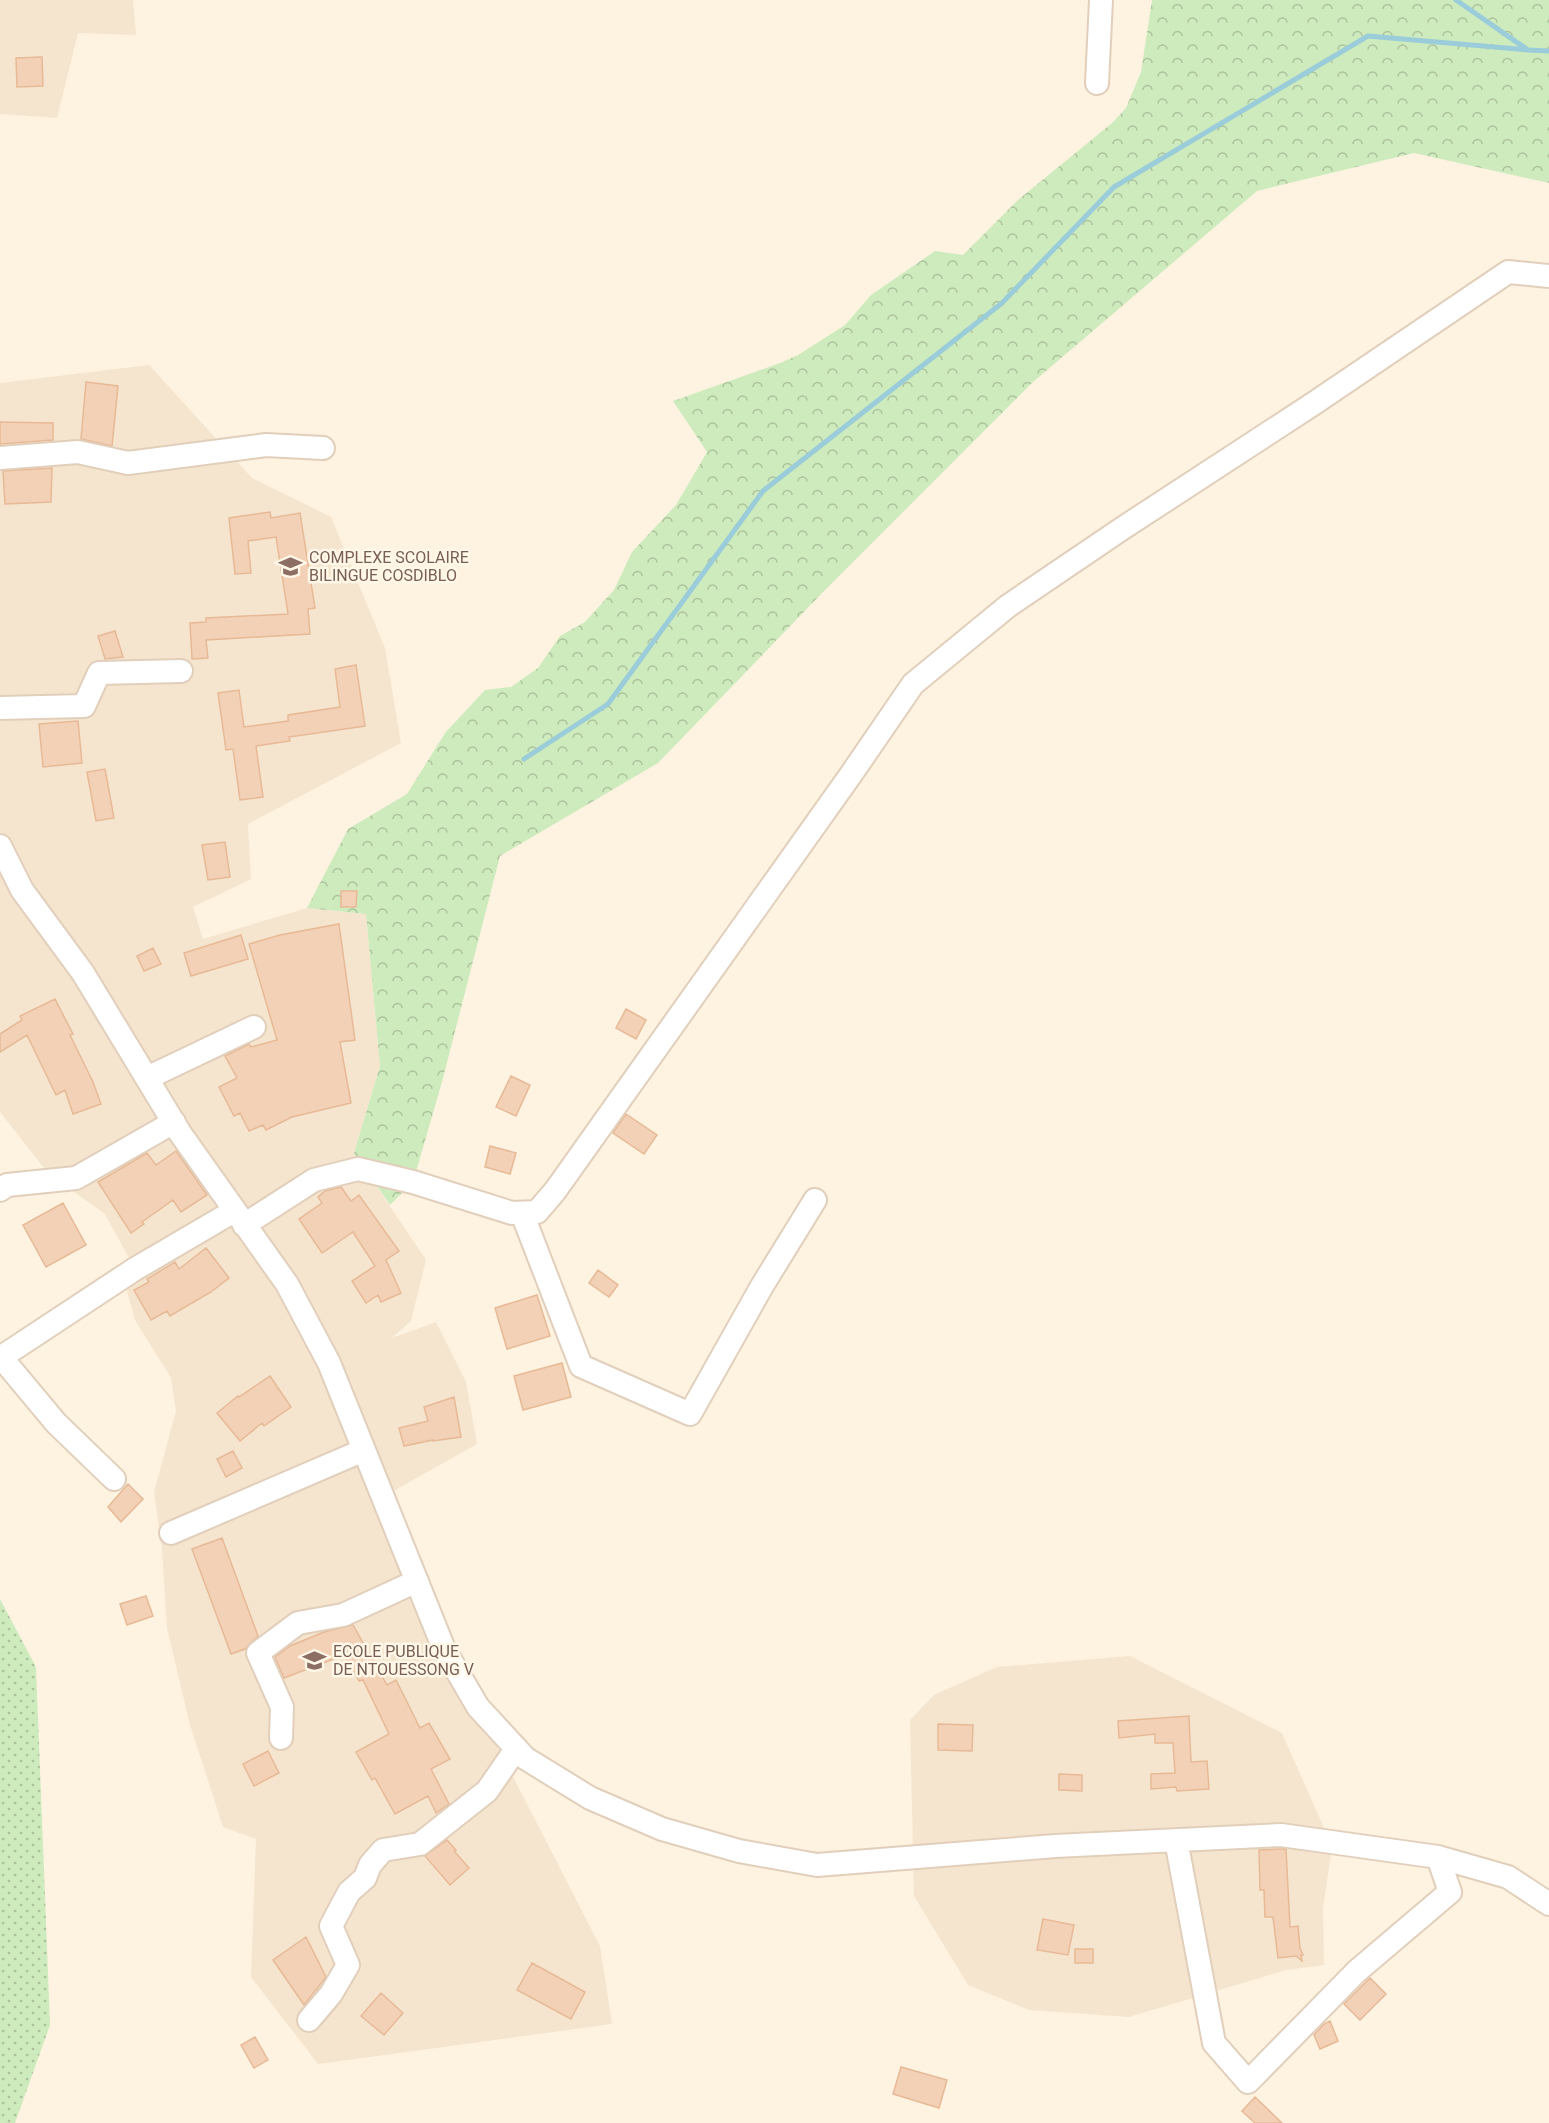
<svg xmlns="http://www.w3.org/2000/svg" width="1549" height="2123" font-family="Roboto,sans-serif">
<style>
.residential{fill:#f5e5ce}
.grass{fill:url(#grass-dots)}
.forest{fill:url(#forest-crowns)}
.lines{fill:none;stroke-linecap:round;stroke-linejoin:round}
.stream{stroke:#9accd9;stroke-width:5}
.building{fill:#f3d1b6;stroke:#e7b996;stroke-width:1.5}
.minor-casing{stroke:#e1cfbb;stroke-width:26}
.minor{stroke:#fff;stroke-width:22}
.labels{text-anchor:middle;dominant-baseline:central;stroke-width:5;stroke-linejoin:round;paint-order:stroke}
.education-label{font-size:16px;fill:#785e54;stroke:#fff7e7;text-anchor:start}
</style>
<defs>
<pattern id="grass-dots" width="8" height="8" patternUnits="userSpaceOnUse" patternTransform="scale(1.5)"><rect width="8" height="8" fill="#ceebbe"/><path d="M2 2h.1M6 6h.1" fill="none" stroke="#acc19c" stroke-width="1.8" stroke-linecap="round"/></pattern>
<pattern id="forest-crowns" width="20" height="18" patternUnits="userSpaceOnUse" patternTransform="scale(1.5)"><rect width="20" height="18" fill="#ceebbe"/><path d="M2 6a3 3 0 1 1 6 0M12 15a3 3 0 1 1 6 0" fill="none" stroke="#acc19c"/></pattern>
</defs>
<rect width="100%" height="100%" fill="#fdf3e0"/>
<path class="residential" d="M0 0H133L136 35 78 33 57 118 0 114Z
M149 365 252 478 331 517 385 648 401 743 248 824 251 879 193 907 203 939 307 908 366 914 380 1066 354 1153 426 1260 411 1321 392 1338 436 1322 466 1382 477 1444 383 1497 472 1697 600 1946 612 2024 318 2064 251 1977 256 1839 223 1827 190 1725 167 1628 162 1550 154 1492 176 1411 171 1378 135 1320 127 1291 135 1269 105 1214 48 1173 0 1112V383Z
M1130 1656 1282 1733 1332 1846 1323 1909 1324 1965 1286 1970 1129 2017 1029 2010 968 1985 914 1896 910 1720 934 1695 997 1667Z"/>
<path class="grass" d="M0 1599 36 1667 50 2025 15 2123H0Z"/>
<path class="forest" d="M1152 0H1549V183L1414 153 1257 191 1033 382 824 591 658 763 500 856 442 1082 413 1182 390 1205 354 1153 380 1066 366 914 307 908 348 829 407 794 445 733 485 690 511 687 538 668 560 636 585 622 614 590 632 552 676 505 707 452 673 401 780 363 798 355 845 325 871 295 935 251 963 255 1018 200 1112 123 1126 108 1141 72Z"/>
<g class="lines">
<path class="stream" d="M1456 0 1528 50 1549 51
M524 759 608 704 763 491 1002 303 1114 187 1368 36 1528 50"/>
</g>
<path class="building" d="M42 57 43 86 17 87 16 58Z
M86 382 118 386 112 446 81 439Z
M0 422 53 423V440L0 444Z
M52 468 51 502 5 504 3 471Z
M270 512 271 518 300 513 315 608 308 609 310 634 206 640 208 658 192 659 190 623 206 622V618L288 614 276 537 248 541 251 573 235 574 229 518Z
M115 631 123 657 105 659 98 636Z
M356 665 365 726 289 737 290 741 256 746 263 797 240 800 233 749 226 750 218 693 239 690 244 727 288 721V715L340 707 335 669Z
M78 721 82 763 43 767 39 724Z
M105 769 114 818 96 821 87 772Z
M225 842 230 877 208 880 202 845Z
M341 891H357L356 907H341Z
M339 924 355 1040 340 1042 351 1103 292 1117 266 1130 263 1125 249 1131 240 1113 234 1116 219 1087 237 1078 225 1056 249 1044 251 1047 277 1040 249 944 280 935Z
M241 935 248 959 191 976 184 953Z
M153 948 161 964 144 971 137 956Z
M55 999 73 1034 70 1035 93 1082 101 1104 73 1114 65 1090 56 1095 27 1035 0 1052V1034L22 1020 20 1016Z
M626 1009 646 1020 636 1039 616 1028Z
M511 1076 530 1085 516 1116 496 1107Z
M626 1114 657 1135 644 1154 613 1133Z
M490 1146 516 1153 510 1174 485 1167Z
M176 1151 207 1195 181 1212 173 1200 142 1222 144 1224 131 1233 98 1182 147 1153 156 1165Z
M341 1187 351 1201 359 1195 399 1251 386 1260 401 1293 381 1302 378 1295 366 1303 352 1281 375 1266 353 1232 322 1253 299 1219 322 1203 318 1197 325 1191Z
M63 1203 86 1245 46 1267 23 1225Z
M206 1248 229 1278 211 1292 170 1316 167 1311 151 1320 134 1290 149 1282 147 1279 175 1262 179 1269Z
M598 1270 618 1285 609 1297 589 1283Z
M537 1295 550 1336 507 1349 495 1308Z
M562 1363 571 1397 523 1410 514 1376Z
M270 1376 291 1407 264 1426 262 1423 240 1441 217 1413 238 1396 239 1397Z
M454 1397 461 1437 433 1441V1440L404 1446 399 1428 428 1421 424 1407Z
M233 1451 242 1468 226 1477 217 1459Z
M128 1484 143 1499 121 1522 108 1507Z
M222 1538 258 1636 245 1649 231 1654 192 1549Z
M146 1596 153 1616 127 1625 120 1604Z
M353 1625 387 1685 396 1680 420 1728 429 1723 450 1759 431 1769 449 1804 436 1813 428 1796 395 1814 375 1778 372 1780 356 1752 389 1734 363 1680 359 1681 344 1655 284 1678 275 1657 290 1646 324 1632Z
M1189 1716 1191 1762 1207 1761 1209 1789 1177 1791 1176 1787 1151 1789V1774L1175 1773 1173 1743H1155V1734L1119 1738 1118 1721Z
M938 1724 973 1725 972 1751 938 1750Z
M268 1751 279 1773 254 1786 243 1764Z
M1059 1774 1082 1775V1791L1059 1790Z
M447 1840 456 1850 454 1851 469 1868 450 1885 425 1856Z
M1280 1849H1286L1290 1927 1298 1926 1300 1948 1303 1955H1301L1302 1961 1296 1956 1278 1958 1273 1917H1265L1264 1890H1260L1259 1850Z
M1043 1919 1074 1925 1068 1955 1037 1950Z
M306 1937 326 1977 304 2005 273 1960Z
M1075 1949H1093V1963H1075Z
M532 1963 585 1992 571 2019 517 1990Z
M1370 1978 1386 1994 1360 2020 1344 2004Z
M381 1993 403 2013 384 2035 361 2016Z
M1330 2021 1338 2041 1320 2049 1314 2035 1324 2024Z
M255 2037 268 2060 254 2068 241 2045Z
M901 2067 947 2080 939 2108 893 2094Z
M1255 2097 1282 2123H1255L1242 2111Z"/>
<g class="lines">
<defs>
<path id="minor" d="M1097 83 1101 0
M0 458 78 452 128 463 266 445 323 448
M0 708 84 706 99 673 181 671
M0 846 22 890 83 973 180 1133 287 1284 329 1363 444 1649 478 1707 525 1758 590 1798 662 1829 739 1851 817 1865 1055 1846 1281 1835 1438 1857 1508 1877 1549 1904
M147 1078 254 1027
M0 1190 7 1185 76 1178 174 1122
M522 1213 581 1366 690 1414 762 1286 815 1200
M244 1225 314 1180 358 1169 413 1182 512 1213 537 1212 555 1191 852 773 913 684 1008 606 1123 528 1313 404 1508 272 1549 276
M1 1357 56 1423 114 1479
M0 1358 135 1269 234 1211
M171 1533 364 1450
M281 1738 282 1707 258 1653 298 1623 343 1615 417 1581
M1176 1840 1214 2043 1248 2082 1357 1971 1450 1892 1438 1857
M309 2020 331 1994 348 1965 331 1926 349 1892 365 1878 370 1865 383 1850 420 1844 487 1791 516 1749"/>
</defs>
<use href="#minor" class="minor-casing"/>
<use href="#minor" class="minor"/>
</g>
<defs>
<symbol id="school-bare" viewBox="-9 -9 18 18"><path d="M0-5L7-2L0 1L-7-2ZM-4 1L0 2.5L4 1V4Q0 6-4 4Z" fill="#8d6e63" stroke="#fff7e7" stroke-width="2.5" paint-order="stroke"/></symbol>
</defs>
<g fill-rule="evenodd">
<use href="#school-bare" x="274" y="550" width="33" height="33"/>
<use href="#school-bare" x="298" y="1644" width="33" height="33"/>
</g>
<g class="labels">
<g class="education-label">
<text x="309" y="557">COMPLEXE SCOLAIRE<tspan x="309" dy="18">BILINGUE COSDIBLO</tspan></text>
<text x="333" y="1651">ECOLE PUBLIQUE<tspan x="333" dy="18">DE NTOUESSONG V</tspan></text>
</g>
</g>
</svg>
